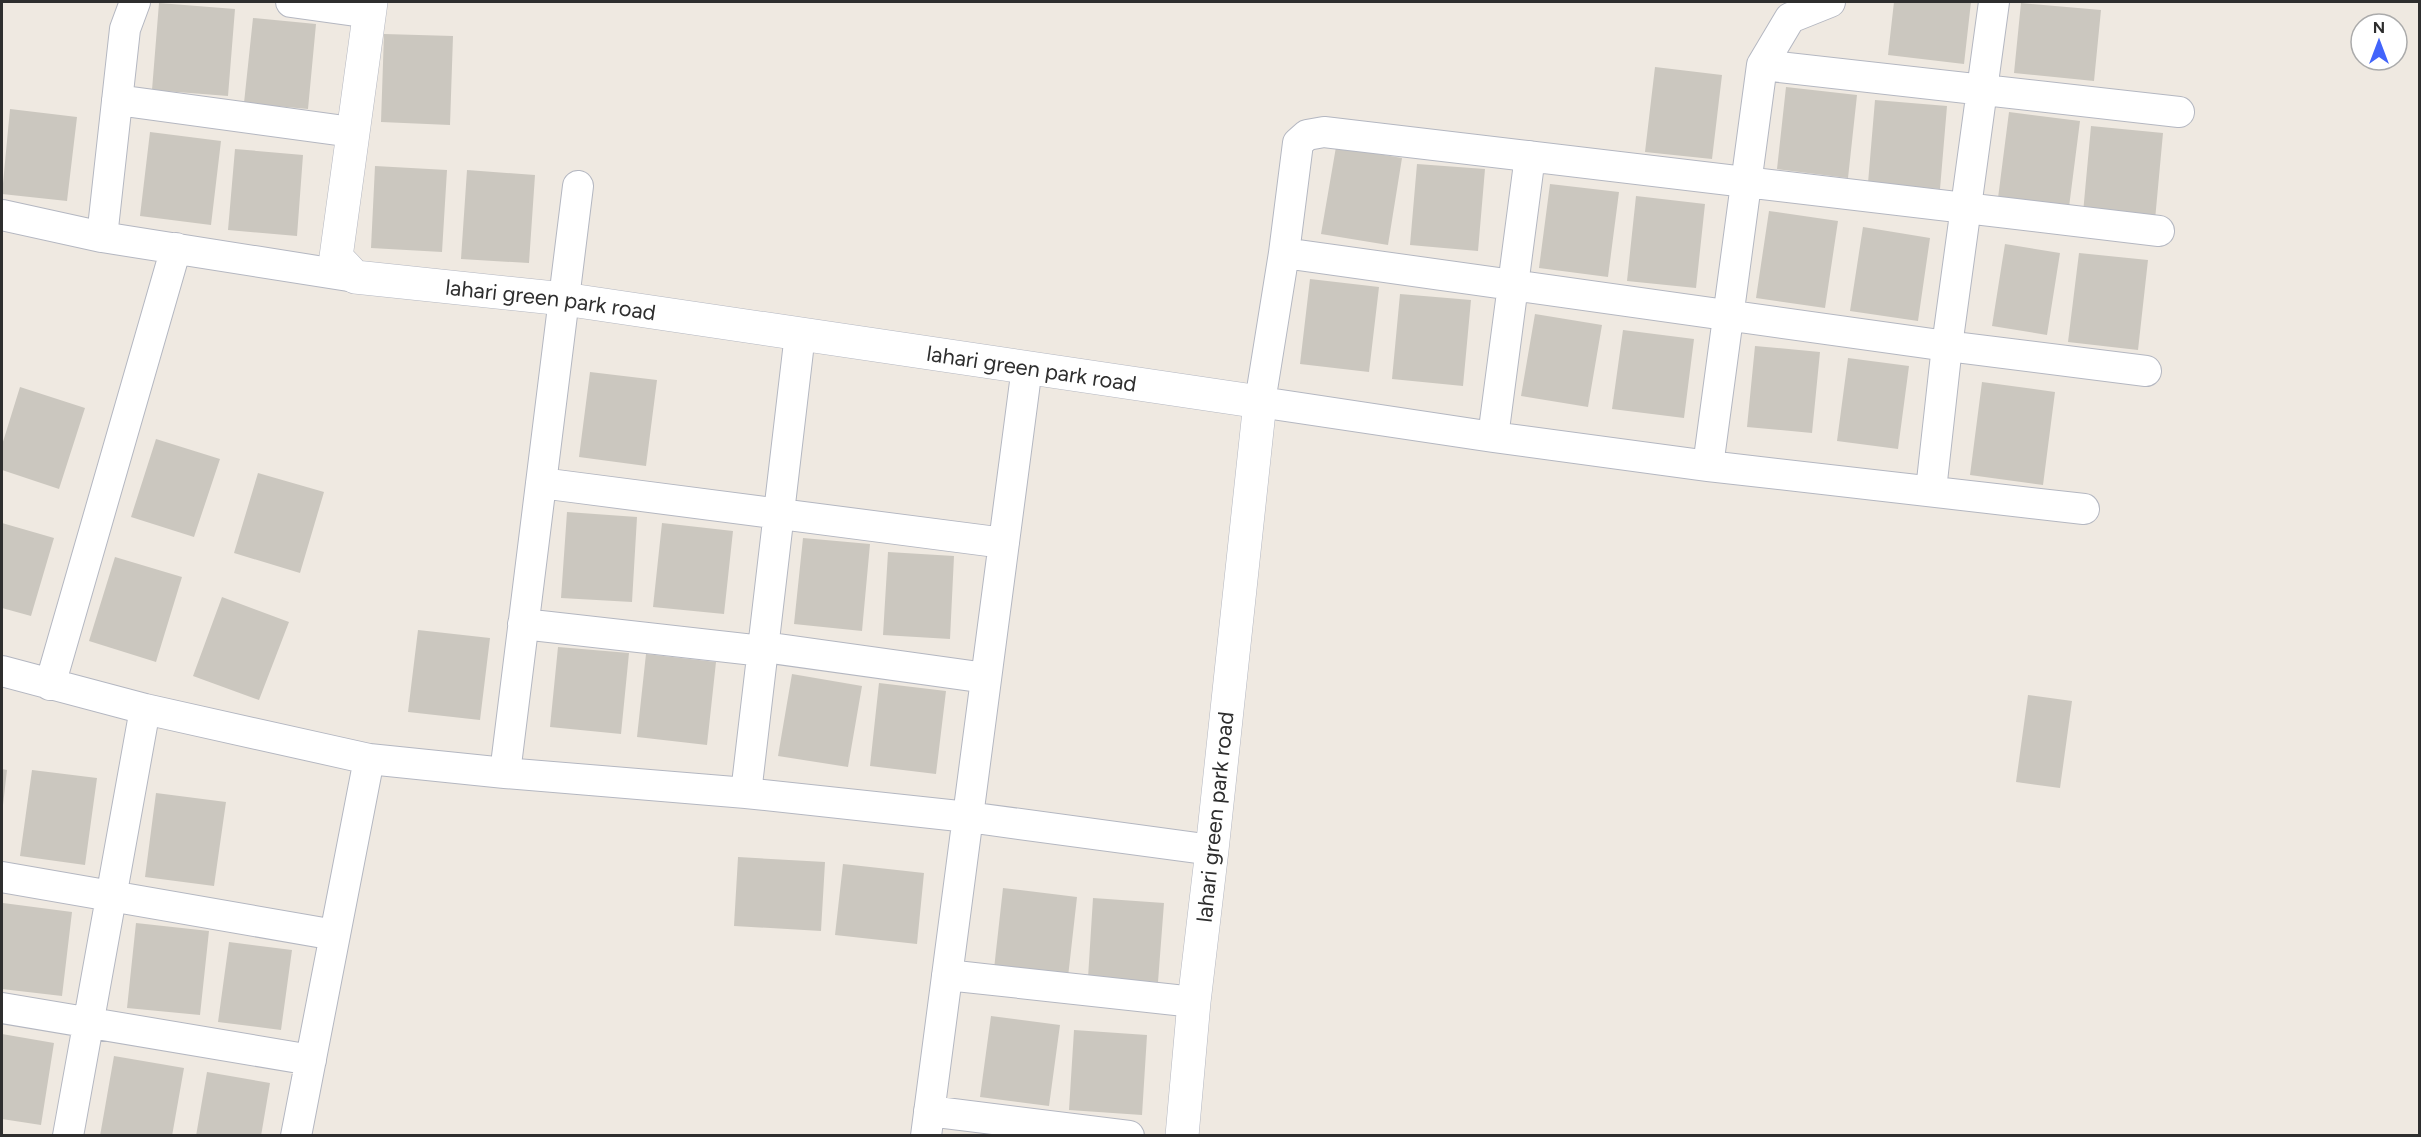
<svg xmlns="http://www.w3.org/2000/svg" width="2421" height="1137" font-family="Figtree,sans-serif">
<style>
.building{fill:#cbc7bf}
.lines{fill:none;stroke-linecap:round;stroke-linejoin:round}
.minor-casing{stroke:#b4b7c1;stroke-width:32}
.tertiary-casing{stroke:#b4b7c1;stroke-width:34}
.minor{stroke:#fff;stroke-width:30}
.tertiary{stroke:#fff;stroke-width:33}
.labels{text-anchor:middle;dominant-baseline:central;stroke-width:6;stroke-linejoin:round;paint-order:stroke}
.street-label{font-size:22px;fill:#2e2e2e;stroke:#fff}
</style>
<rect width="100%" height="100%" fill="#efe9e1"/>
<path class="building" d="M1894 2H1971L1964 64 1888 55Z
M159 3 235 9 228 96 152 90Z
M2021 3 2101 10 2094 81 2014 73Z
M253 18 316 24 308 109 244 103Z
M384 34 453 36 450 125 381 122Z
M1655 67 1722 75 1712 159 1645 152Z
M1786 87 1857 95 1848 178 1777 169Z
M1875 100 1947 106 1940 189 1868 183Z
M10 109 77 117 67 201 2 194Z
M2009 112 2080 121 2069 207 1998 198Z
M2091 126 2163 133 2155 220 2083 213Z
M150 132 221 141 211 225 140 216Z
M1336 147 1402 158 1388 245 1321 234Z
M235 149 303 155 297 236 228 230Z
M1417 164 1485 169 1478 251 1410 245Z
M375 166 447 170 442 252 371 248Z
M467 170 535 175 529 263 461 259Z
M1550 184 1619 192 1608 277 1539 268Z
M1636 196 1705 204 1696 288 1627 281Z
M1769 211 1838 221 1825 308 1756 298Z
M1863 227 1930 238 1918 321 1850 311Z
M2005 244 2060 253 2047 335 1992 326Z
M2079 253 2148 260 2138 350 2068 342Z
M1310 279 1379 287 1369 372 1300 364Z
M1400 294 1471 300 1463 386 1392 379Z
M1535 314 1602 325 1588 407 1521 396Z
M1623 330 1694 339 1684 418 1612 409Z
M1755 346 1820 352 1812 433 1747 427Z
M1848 358 1909 366 1898 449 1837 441Z
M590 372 657 380 646 466 579 457Z
M1982 382 2055 392 2043 485 1970 475Z
M20 387 85 408 59 489 2 470V445Z
M156 439 220 459 194 537 131 517Z
M258 473 324 492 300 573 234 553Z
M567 512 637 517 632 602 561 598Z
M2 523 54 538 31 616 2 608Z
M662 523 733 531 724 614 653 607Z
M803 538 870 544 862 631 794 624Z
M888 552 954 556 950 639 883 635Z
M115 557 182 577 156 662 89 641Z
M222 597 289 622 259 700 193 676Z
M418 630 490 638 480 720 408 712Z
M558 647 629 653 621 734 550 727Z
M646 654 716 662 707 745 637 737Z
M792 674 862 686 848 767 778 756Z
M879 683 946 691 936 774 870 766Z
M2028 695 2072 701 2060 788 2016 782Z
M2 769 7 770 3 805H2Z
M32 770 97 778 85 865 20 856Z
M156 793 226 802 214 886 145 877Z
M738 857 825 862 821 931 734 926Z
M843 864 924 873 917 944 835 935Z
M1003 888 1077 897 1068 977 994 969Z
M1093 898 1164 903 1158 982 1088 978Z
M3 903 72 912 62 996 2 989Z
M136 923 209 931 200 1015 127 1008Z
M229 942 292 950 281 1030 218 1022Z
M991 1016 1060 1025 1049 1106 980 1097Z
M1074 1030 1147 1035 1142 1115 1069 1110Z
M2 1034 54 1043 41 1125 2 1119Z
M114 1056 184 1068 172 1136H100Z
M207 1072 270 1083 261 1136H196Z"/>
<g class="lines">
<defs>
<path id="minor" d="M291 2 370 13
M1762 65 2179 112
M117 100 352 132
M2 215 102 237 355 277
M102 237 125 29 135 2
M1284 253 1947 346 2146 371
M1493 437 1530 156
M1708 466 1762 65 1790 18 1830 2
M541 483 1004 543
M1931 490 1947 346 1994 2
M2084 509 1708 466 1493 437 1260 402 1284 253 1298 143 1307 135 1324 132 2159 231
M523 624 763 651
M764 647 986 678
M2 671 145 709 369 759 505 773 746 793 968 817 1212 850
M50 685 176 248
M505 773 578 186
M746 793 800 334
M2 877 335 935
M947 975 1194 1002
M2 1008 311 1060
M929 1111 1129 1136
M68 1136 145 709
M296 1136 369 759
M926 1136 1027 367"/>
<g id="tertiary">
<path id="s1" d="M371 2 336 257 355 277 564 299 1260 402 1212 850 1194 1002 1182 1136"/>
</g>
</defs>
<use href="#minor" class="minor-casing"/>
<use href="#tertiary" class="tertiary-casing"/>
<use href="#minor" class="minor"/>
<use href="#tertiary" class="tertiary"/>
</g>
<g class="labels">
<g class="street-label">
<text stroke="none"><textPath href="#s1" startOffset="482">lahari green park road</textPath></text>
<text stroke="none"><textPath href="#s1" startOffset="968">lahari green park road</textPath></text>
<text transform="translate(1215 817) rotate(-84)">lahari green park road</text>
</g>
</g>
<rect width="2421" height="1137" fill="none" stroke="#2e2e2e" stroke-width="6"/>
<g transform="translate(2379 42)"><circle r="28" fill="#ffffff" stroke="#ababab" stroke-width="1.5"/>
<path d="M0-4.5L10 22L0 15L-10 22Z" fill="#4264fb"/>
<text y="-9" font-size="16" font-weight="bold" text-anchor="middle" fill="#2e2e2e">N</text>
</g>
</svg>
